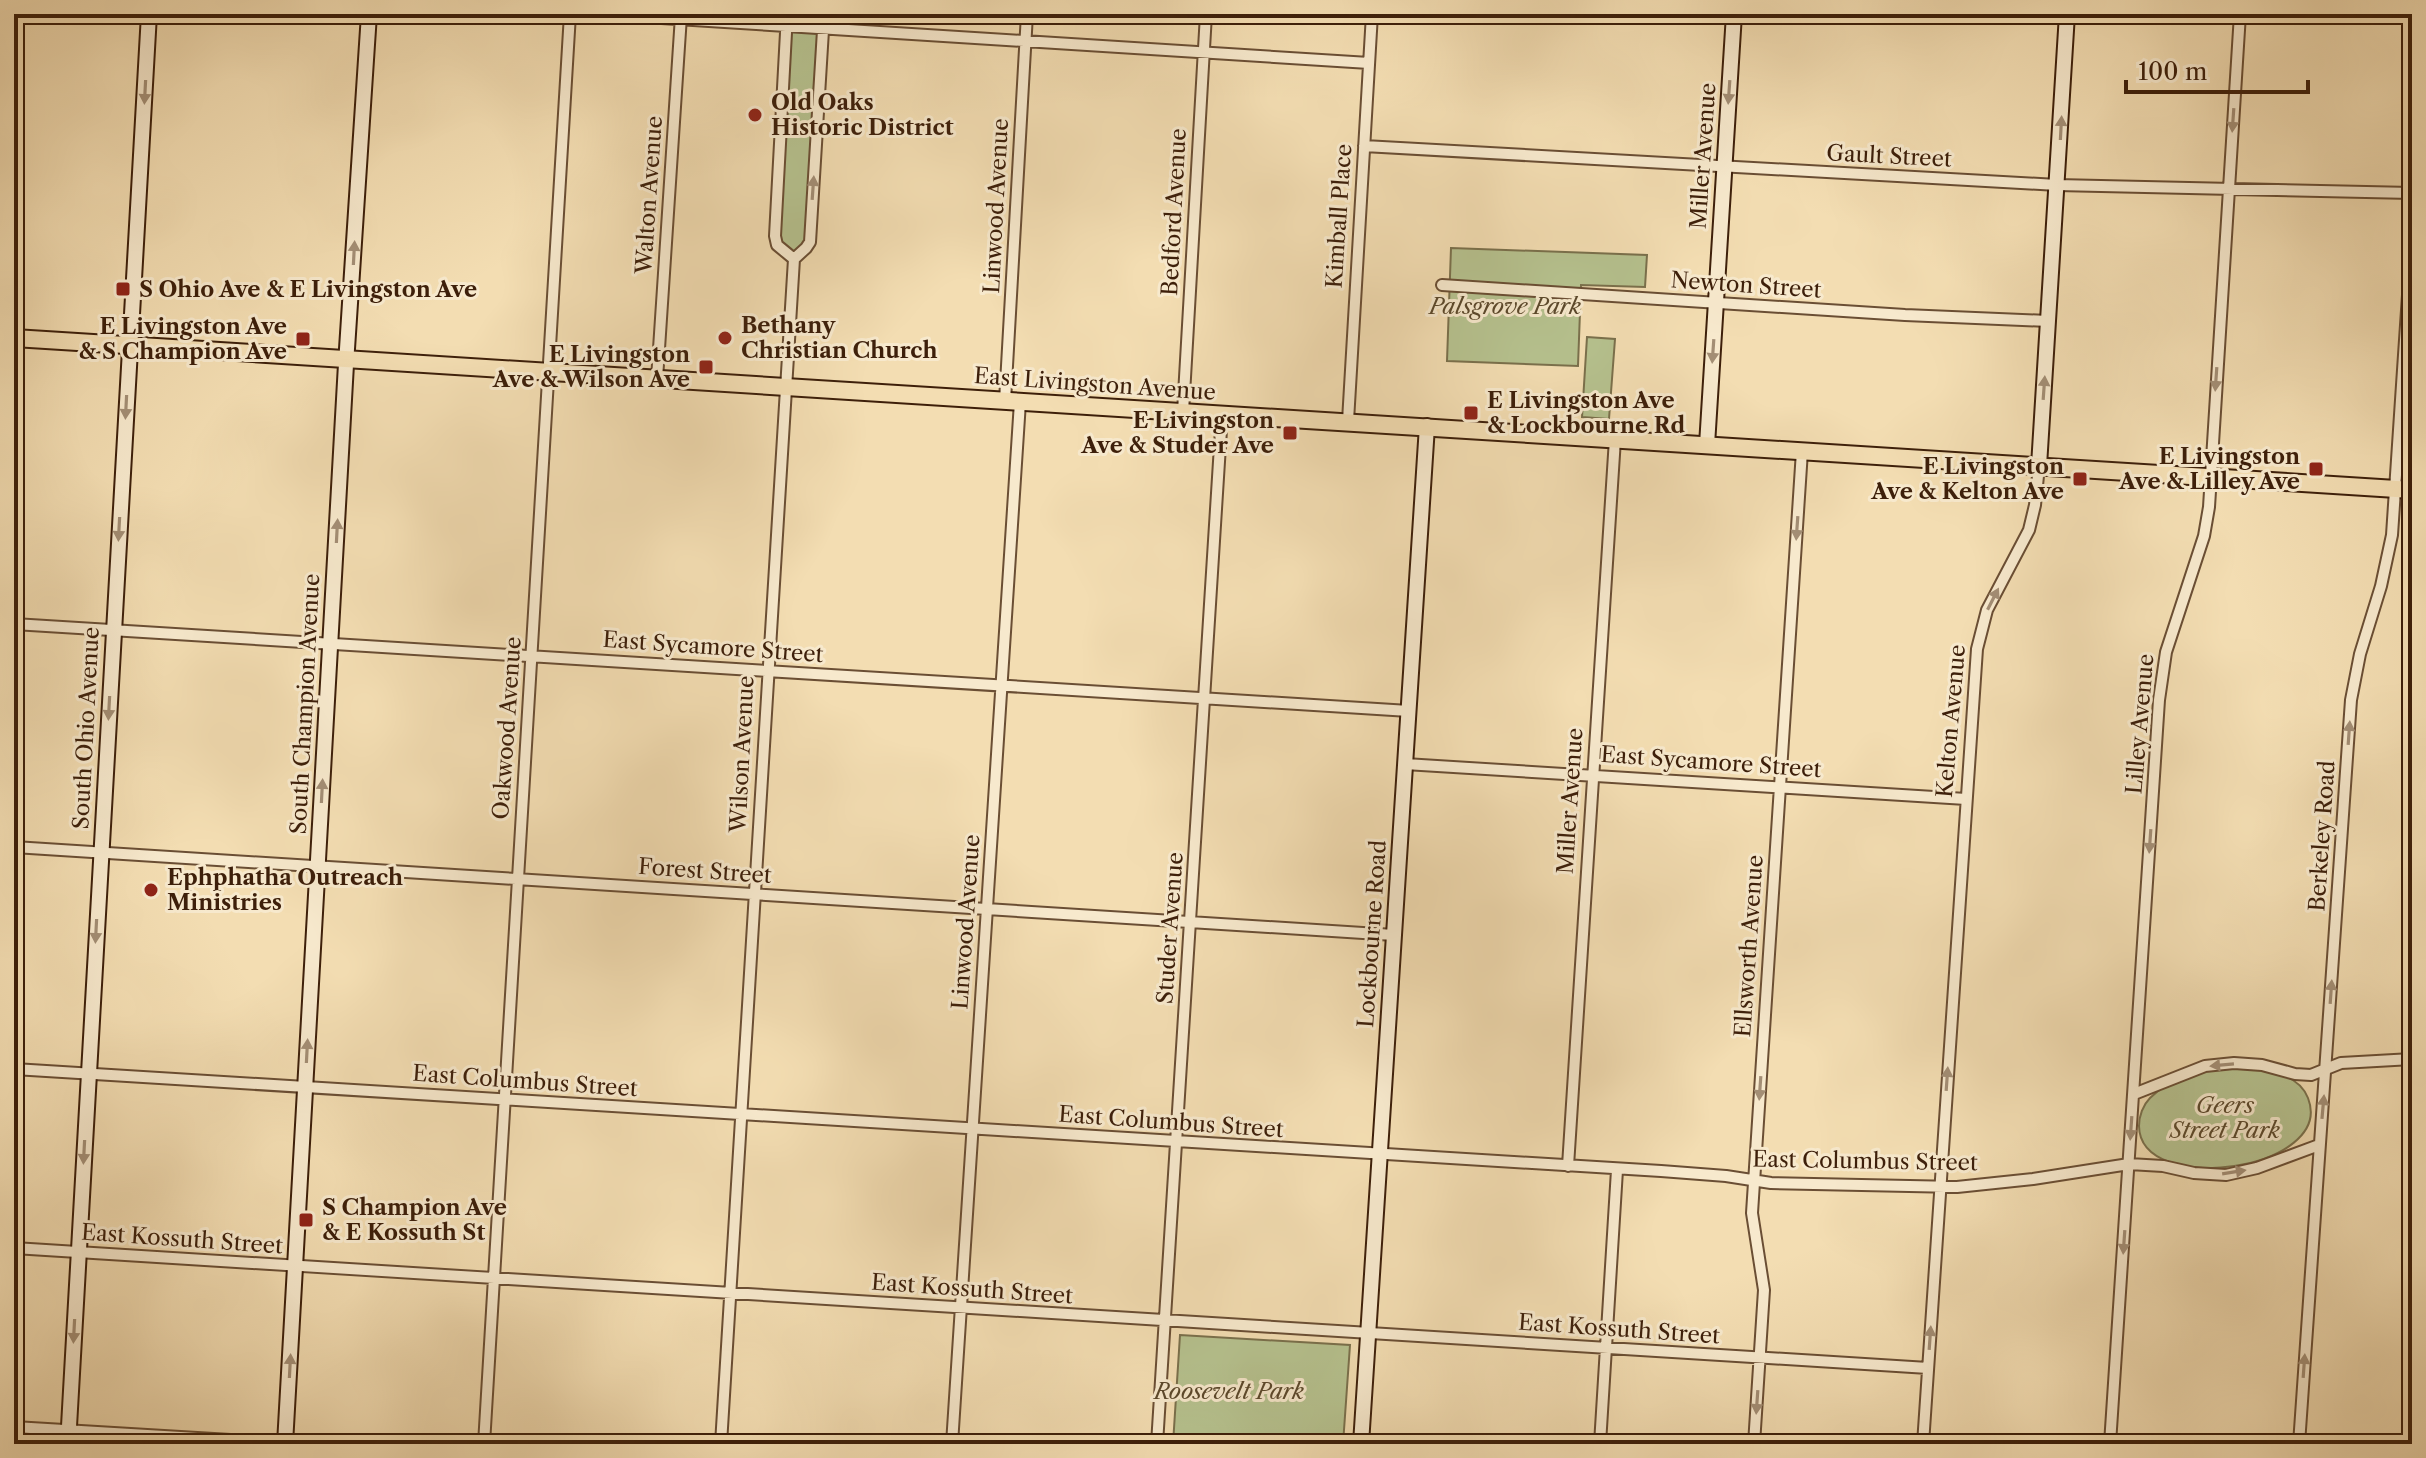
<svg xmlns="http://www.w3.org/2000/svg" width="2426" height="1458" font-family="'Libre Caslon Text',serif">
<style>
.green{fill:#b6c28f;stroke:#7a704c;stroke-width:2}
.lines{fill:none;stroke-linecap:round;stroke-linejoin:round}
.street-casing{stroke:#6a4e34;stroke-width:14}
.secondary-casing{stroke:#3d1f0a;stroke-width:18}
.primary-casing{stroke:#3d1f0a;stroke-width:20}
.street{stroke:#f7e9cd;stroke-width:10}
.secondary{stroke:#f7e9cd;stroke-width:14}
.primary{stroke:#f3ddb2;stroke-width:16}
.oneway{fill:#a38e75}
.poi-dot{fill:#8f2418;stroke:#f7e9cd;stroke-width:3}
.labels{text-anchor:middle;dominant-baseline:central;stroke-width:6;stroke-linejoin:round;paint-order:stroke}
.poi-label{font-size:22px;font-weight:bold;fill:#3d1f0a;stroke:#f7e9cd;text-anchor:start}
.street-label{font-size:22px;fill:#3d1f0a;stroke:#f7e9cd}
.park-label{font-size:22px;font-style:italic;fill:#5b482b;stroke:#f7e9cd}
</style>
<rect width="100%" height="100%" fill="#f3ddb2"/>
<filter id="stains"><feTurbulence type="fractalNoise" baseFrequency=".0025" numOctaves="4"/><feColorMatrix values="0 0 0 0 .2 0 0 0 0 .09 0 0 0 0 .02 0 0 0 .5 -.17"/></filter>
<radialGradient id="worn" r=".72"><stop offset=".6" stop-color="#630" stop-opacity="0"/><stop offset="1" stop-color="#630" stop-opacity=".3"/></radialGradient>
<path class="green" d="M789 14H821L807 244 793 258 776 236Z
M1451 248 1647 255 1645 287 1581 285 1578 366 1447 361Z
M1587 337 1615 339 1609 419 1582 417Z
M2234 1067C2259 1069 2297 1070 2308 1098 2336 1170 2140 1198 2139 1126 2139 1116 2143 1105 2150 1098 2171 1077 2205 1069 2234 1067Z
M1180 1335 1350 1345 1343 1444H1173Z"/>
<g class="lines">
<defs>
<path id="street" d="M598 14 1369 63
M787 14 775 236 777 245 794 259
M1364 146 2057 185 2412 193
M794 259 806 248 810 242 824 14
M1442 285 1905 315 2048 321
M657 379 681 16
M1005 401 1027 14
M1183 412 1206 14
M1348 421 1372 14
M14 624 1409 711
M1405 764 1966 799
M14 847 1394 935
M14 1069 1661 1171 1726 1176 1771 1183 1957 1187 2033 1179 2129 1164 2163 1166 2194 1173 2226 1175 2257 1168 2319 1145
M2134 1094 2205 1066 2234 1063 2262 1065 2295 1074 2311 1075 2341 1063 2412 1059
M1568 1166 1615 439
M14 1248 1928 1368
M14 1427 296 1444
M484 1444 570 14
M721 1444 794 259
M952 1444 1020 402
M1157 1444 1222 414
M1600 1444 1617 1170
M1754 1444 1764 1290 1752 1213 1802 451
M1923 1444 1977 649 1987 610 2029 530 2035 505 2039 466
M2110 1444 2159 700 2166 652 2204 536 2209 507 2240 14
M2299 1444 2351 700 2360 654 2381 586 2392 535 2412 235"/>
<path id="secondary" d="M1707 445 1734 14
M2039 466 2067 14
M68 1444 149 14
M285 1444 346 364 369 14
M1361 1444 1427 426"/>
<path id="primary" d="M14 338 2412 490"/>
</defs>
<use href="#street" class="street-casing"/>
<use href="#secondary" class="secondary-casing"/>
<use href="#primary" class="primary-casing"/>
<use href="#street" class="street"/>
<use href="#secondary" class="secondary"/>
<use href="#primary" class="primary"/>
</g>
<defs><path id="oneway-solid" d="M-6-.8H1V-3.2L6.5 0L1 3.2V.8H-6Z" transform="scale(2)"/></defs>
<g class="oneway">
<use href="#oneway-solid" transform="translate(145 92) rotate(93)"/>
<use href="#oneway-solid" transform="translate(1729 92) rotate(94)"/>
<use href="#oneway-solid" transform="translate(2233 120) rotate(94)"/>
<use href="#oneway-solid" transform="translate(2061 128) rotate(-87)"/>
<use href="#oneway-solid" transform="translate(813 188) rotate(-86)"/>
<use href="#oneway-solid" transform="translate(354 253) rotate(-87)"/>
<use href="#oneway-solid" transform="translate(1713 351) rotate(94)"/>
<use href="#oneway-solid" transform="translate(2216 379) rotate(94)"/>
<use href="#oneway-solid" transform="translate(2044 388) rotate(-86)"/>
<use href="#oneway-solid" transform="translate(126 407) rotate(93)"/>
<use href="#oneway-solid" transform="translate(1797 528) rotate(94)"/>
<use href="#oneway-solid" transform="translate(119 529) rotate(93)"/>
<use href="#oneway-solid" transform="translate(337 531) rotate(-87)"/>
<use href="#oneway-solid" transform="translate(1993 599) rotate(-63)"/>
<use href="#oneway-solid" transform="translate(109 708) rotate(93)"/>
<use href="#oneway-solid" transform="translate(2349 733) rotate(-86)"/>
<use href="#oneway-solid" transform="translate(322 791) rotate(-87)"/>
<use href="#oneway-solid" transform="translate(2150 841) rotate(94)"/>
<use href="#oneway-solid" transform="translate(96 931) rotate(93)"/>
<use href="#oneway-solid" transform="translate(2331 992) rotate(-86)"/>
<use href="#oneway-solid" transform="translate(307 1051) rotate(-87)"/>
<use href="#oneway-solid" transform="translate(2222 1065) rotate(175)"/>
<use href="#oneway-solid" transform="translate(1947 1079) rotate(-86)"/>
<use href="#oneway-solid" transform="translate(1760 1088) rotate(94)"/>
<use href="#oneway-solid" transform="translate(2323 1107) rotate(-85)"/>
<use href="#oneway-solid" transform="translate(2131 1128) rotate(94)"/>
<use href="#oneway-solid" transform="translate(84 1152) rotate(93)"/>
<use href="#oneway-solid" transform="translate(2234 1172) rotate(-9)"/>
<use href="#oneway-solid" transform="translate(2124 1242) rotate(94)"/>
<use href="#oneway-solid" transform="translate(74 1331) rotate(93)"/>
<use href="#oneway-solid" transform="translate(1930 1338) rotate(-86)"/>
<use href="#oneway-solid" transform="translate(290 1366) rotate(-87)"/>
<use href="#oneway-solid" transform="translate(2304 1366) rotate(-86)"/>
<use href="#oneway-solid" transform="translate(1757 1402) rotate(94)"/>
</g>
<g class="poi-dot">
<circle cx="755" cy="115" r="8"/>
<rect x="115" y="281" width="16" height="16" rx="4"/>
<circle cx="725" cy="338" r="8"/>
<rect x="295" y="331" width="16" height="16" rx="4"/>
<rect x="698" y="359" width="16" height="16" rx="4"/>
<rect x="1463" y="405" width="16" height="16" rx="4"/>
<rect x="1282" y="425" width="16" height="16" rx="4"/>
<rect x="2308" y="461" width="16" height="16" rx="4"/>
<rect x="2072" y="471" width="16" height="16" rx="4"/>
<circle cx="151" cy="890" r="8"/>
<rect x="298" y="1212" width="16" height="16" rx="4"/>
</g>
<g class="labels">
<g class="poi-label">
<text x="771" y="102">Old Oaks<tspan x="771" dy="25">Historic District</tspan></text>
<text x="139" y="289">S Ohio Ave &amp; E Livingston Ave</text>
<text x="741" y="325">Bethany<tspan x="741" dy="25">Christian Church</tspan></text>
<text x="287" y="326" text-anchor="end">E Livingston Ave<tspan x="287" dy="25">&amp; S Champion Ave</tspan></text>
<text x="690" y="354" text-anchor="end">E Livingston<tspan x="690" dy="25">Ave &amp; Wilson Ave</tspan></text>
<text x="1487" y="400">E Livingston Ave<tspan x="1487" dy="25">&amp; Lockbourne Rd</tspan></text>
<text x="1274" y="420" text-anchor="end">E Livingston<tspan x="1274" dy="25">Ave &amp; Studer Ave</tspan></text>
<text x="2300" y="456" text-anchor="end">E Livingston<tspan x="2300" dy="25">Ave &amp; Lilley Ave</tspan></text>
<text x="2064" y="466" text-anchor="end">E Livingston<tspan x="2064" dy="25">Ave &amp; Kelton Ave</tspan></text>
<text x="167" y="877">Ephphatha Outreach<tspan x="167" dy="25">Ministries</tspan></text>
<text x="322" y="1207">S Champion Ave<tspan x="322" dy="25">&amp; E Kossuth St</tspan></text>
</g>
<g class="street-label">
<text transform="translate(1703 156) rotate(-86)">Miller Avenue</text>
<text transform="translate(1889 156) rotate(3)">Gault Street</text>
<text transform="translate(649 195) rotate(-86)">Walton Avenue</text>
<text transform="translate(996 206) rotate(-87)">Linwood Avenue</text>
<text transform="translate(1174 212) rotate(-87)">Bedford Avenue</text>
<text transform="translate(1339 216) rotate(-86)">Kimball Place</text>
<text transform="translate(1746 285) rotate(4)">Newton Street</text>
<text transform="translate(1095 384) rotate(4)">East Livingston Avenue</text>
<text transform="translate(713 647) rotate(4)">East Sycamore Street</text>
<text transform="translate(305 704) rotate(-87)">South Champion Avenue</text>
<text transform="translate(1951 721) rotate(-85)">Kelton Avenue</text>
<text transform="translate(2140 724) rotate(-85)">Lilley Avenue</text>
<text transform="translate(86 728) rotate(-87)">South Ohio Avenue</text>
<text transform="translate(507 728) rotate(-86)">Oakwood Avenue</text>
<text transform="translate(742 754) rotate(-87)">Wilson Avenue</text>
<text transform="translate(1711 762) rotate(4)">East Sycamore Street</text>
<text transform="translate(1570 801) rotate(-86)">Miller Avenue</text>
<text transform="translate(2322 836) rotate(-86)">Berkeley Road</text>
<text transform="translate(705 871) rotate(4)">Forest Street</text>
<text transform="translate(966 922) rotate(-86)">Linwood Avenue</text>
<text transform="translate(1170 928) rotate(-86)">Studer Avenue</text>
<text transform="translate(1372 934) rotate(-86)">Lockbourne Road</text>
<text transform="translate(1749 946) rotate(-86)">Ellsworth Avenue</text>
<text transform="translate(525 1081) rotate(4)">East Columbus Street</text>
<text transform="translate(1171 1122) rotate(4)">East Columbus Street</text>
<text transform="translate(1865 1161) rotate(1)">East Columbus Street</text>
<text transform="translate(182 1239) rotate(4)">East Kossuth Street</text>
<text transform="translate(972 1289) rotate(4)">East Kossuth Street</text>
<text transform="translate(1619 1329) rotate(4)">East Kossuth Street</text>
</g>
<g class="park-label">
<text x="1505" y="306">Palsgrove Park</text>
<text x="2225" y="1105">Geers<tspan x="2225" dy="25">Street Park</tspan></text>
<text x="1229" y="1391">Roosevelt Park</text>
</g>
</g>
<rect width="2426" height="1458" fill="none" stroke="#f3ddb2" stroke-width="48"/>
<rect x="16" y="16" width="2394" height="1426" fill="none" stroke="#3d1f0a" stroke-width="4"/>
<rect x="24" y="24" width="2378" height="1410" fill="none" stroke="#3d1f0a" stroke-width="2"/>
<path d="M2126 80v12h182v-12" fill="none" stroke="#3d1f0a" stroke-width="4"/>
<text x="2138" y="80" font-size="24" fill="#3d1f0a" stroke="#f7e9cd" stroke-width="6" paint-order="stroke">100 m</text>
<rect width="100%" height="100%" filter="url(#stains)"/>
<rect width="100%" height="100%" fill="url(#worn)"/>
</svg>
